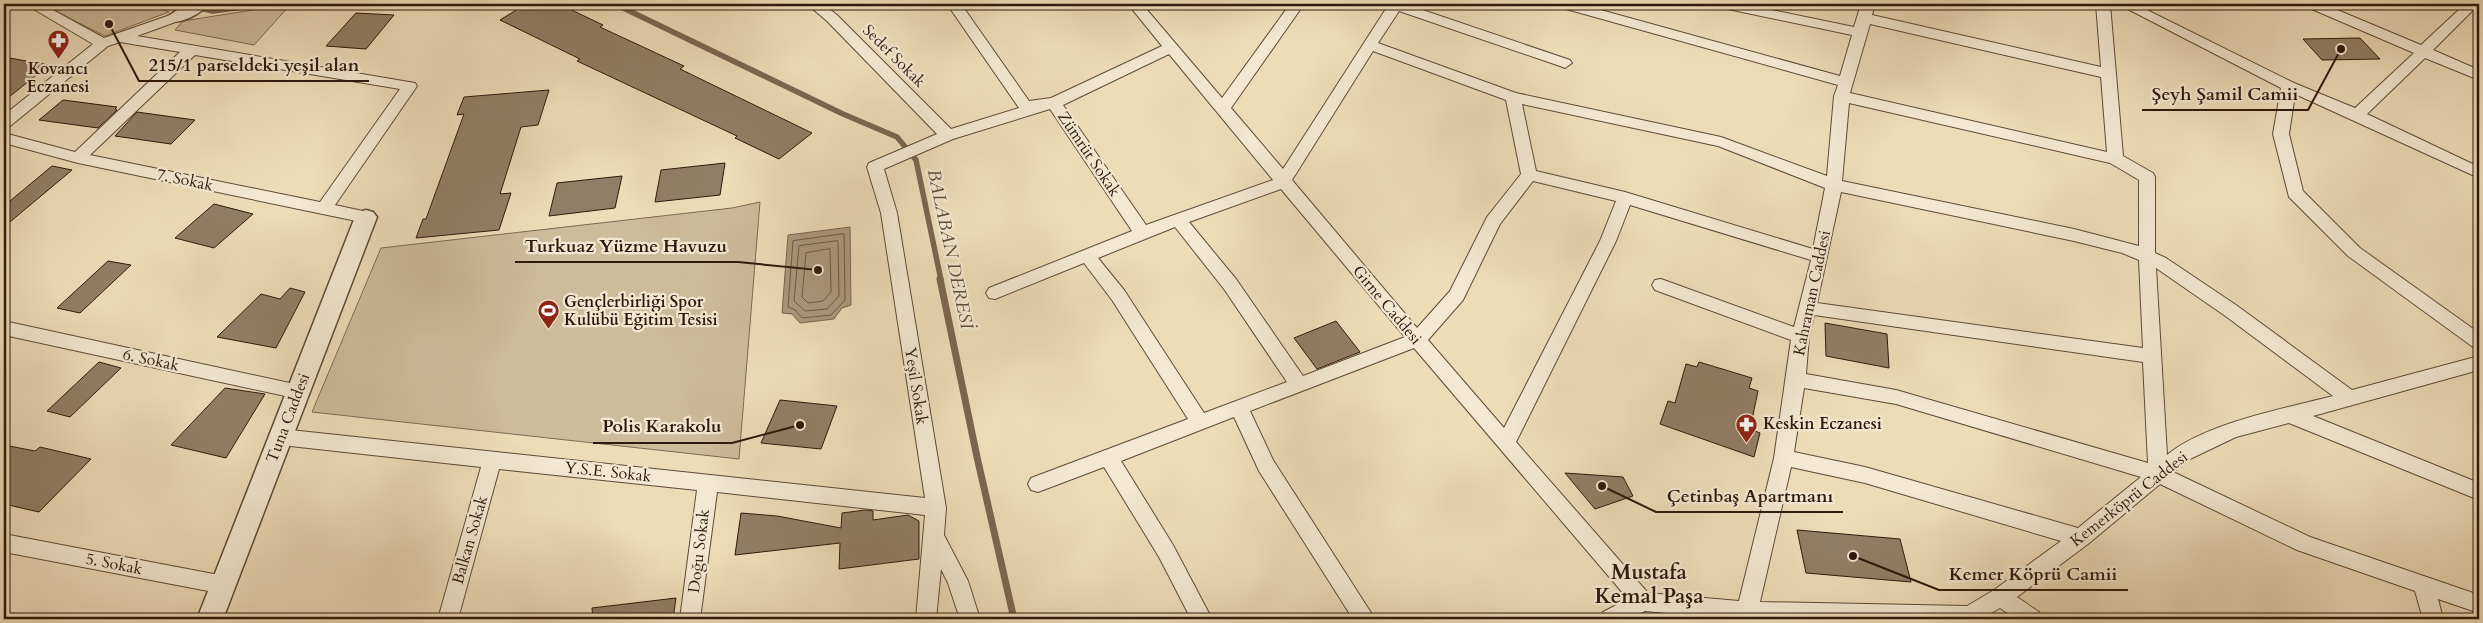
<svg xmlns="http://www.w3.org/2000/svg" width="2483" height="623" font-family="Cardo,serif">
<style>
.green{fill:#cebb9c;stroke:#7e6a54}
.water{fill:#ad997f;stroke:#7b6551}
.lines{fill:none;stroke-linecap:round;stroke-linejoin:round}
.shore{stroke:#6e5846;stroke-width:1}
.stream-far1{stroke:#7b6551;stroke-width:5.5}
.stream{stroke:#7b6551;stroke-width:7}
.building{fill:#927e66;stroke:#2f180d}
.minor-casing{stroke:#5f4938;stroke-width:2}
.tertiary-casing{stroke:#5f4938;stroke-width:3}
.minor{fill:#f4e8d2;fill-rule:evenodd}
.tertiary{fill:#f4e8d2;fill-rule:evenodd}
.labels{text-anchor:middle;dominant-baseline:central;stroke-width:4.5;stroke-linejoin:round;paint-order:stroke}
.street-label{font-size:16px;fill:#2f180d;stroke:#f4e8d2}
.poi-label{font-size:16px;font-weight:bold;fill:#2f180d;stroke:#f4e8d2;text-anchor:start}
.water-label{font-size:18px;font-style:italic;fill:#614c3b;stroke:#f4e8d2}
.district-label{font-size:21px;font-weight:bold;fill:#2f180d;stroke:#f4e8d2}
.leader{fill:none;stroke:#2f180d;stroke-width:2}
.callout-dot{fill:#2f180d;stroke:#f4e8d2;stroke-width:2}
.callout-label{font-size:18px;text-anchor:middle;font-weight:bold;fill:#2f180d;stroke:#f4e8d2;stroke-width:4.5;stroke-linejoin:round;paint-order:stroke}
</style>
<rect width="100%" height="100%" fill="#eedcb9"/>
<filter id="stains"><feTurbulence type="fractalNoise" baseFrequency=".004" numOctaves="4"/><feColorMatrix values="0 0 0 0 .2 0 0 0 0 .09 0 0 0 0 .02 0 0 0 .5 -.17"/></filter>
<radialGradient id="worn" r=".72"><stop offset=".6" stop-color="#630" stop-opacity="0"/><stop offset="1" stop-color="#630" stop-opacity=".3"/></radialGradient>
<path class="green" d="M41 4H147L169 12 105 36Z
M291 4 254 45 175 30 183 21Z
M760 202 739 459 312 412 381 248 732 208Z"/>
<path class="water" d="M850 227 851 305 842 308 834 319 800 323 792 314 782 313 788 235Z"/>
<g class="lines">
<path class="shore" d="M844 234 845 300 831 315 802 318 795 310 788 307 793 241Z
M838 241 839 296 827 309 805 311 794 301 799 246Z
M830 249 831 292 823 301 808 303 802 297 806 253Z"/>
<path class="stream-far1" d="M181 4 213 11 268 4
M615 4 843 114 897 137 916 160 941 280"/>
<path class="stream" d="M940 279 977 457 1014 619"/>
</g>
<path class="building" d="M526 4H559L603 25 600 27 684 66 680 69 812 133 779 159 735 138 737 136 577 61 580 59 500 20Z
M356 13 394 15 366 49 326 46Z
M2360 38 2380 59 2322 60 2303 39Z
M4 57 49 65 4 101Z
M549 90 538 125 521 127 500 194 511 193 499 230 416 238 423 219H426L464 114 457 115 464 97Z
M63 100 117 107 115 109 117 110 98 128 39 120Z
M137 112 195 120 171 144 115 136Z
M725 163 720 195 655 202 661 170Z
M52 166 72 170 4 227V206Z
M622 176 615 208 549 216 557 183Z
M214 204 253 214 214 248 175 238Z
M108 261 131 265 80 313 57 308Z
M290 288 305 292 276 348 217 337 261 294 280 299Z
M1336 321 1360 352 1317 369 1294 338Z
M1825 323 1887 334 1889 368 1826 356Z
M99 362 121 368 70 417 47 411Z
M1699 362 1752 378 1749 388 1758 391 1750 429 1760 433 1754 457 1660 424 1668 401 1675 403 1686 364 1697 367Z
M225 388 265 394 226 458 171 445Z
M780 400 837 406 821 449 761 443Z
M4 445 35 451 40 447 91 459 39 512 4 504Z
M1565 473 1623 477 1633 496 1595 509Z
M865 510 873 511V520L908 515 919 521V559L839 569 840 543 735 555 741 513 777 516 841 528 842 513Z
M1797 530 1900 539 1911 582 1806 573Z
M676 598 673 619H593L592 608Z"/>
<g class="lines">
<defs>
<path id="minor" d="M25 4H42L104 38 176 13 183 17 181 20 137 36 415 83 417 86 415 89 335 205 372 213 374 217 372 221 366 223 78 163 4 143V133L75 152 180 52 120 42 108 46 9 127 4 128V115L93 44ZM195 55 400 89 320 202 90 155Z
M807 4H823L837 15 951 129 1019 108 947 4H961L1029 101 1051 98 1162 46 1128 4H1142L1222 98 1290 4H1304L1231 108 1283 169 1389 4H1405L1570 60 1572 63 1565 68 1560 66 1399 11 1378 43 1516 93 1721 137 1827 176 1834 96 1838 85 1559 7 1557 4H1579L1840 76 1852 35 1723 8 1716 4H1743L1854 27 1861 4H1875L1872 15 2101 67 2096 4H2110L2123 156 2153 173 2155 177V253L2166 258 2236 305 2352 390 2479 356V370L2313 416 2479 483V500L2289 423 2236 437 2190 459 2173 472 2310 537 2479 595V613L2438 599 2443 619H2423L2415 591 2297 550 2160 484 2088 544 2017 597 2039 612 2042 619H2016L2000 608 1981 619H1734L1645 611 1630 619H1600L1603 612 1628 599 1414 348 1250 411 1273 460 1375 619H1353L1259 471 1234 417 1121 461 1173 545 1212 619H1191L1159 557 1104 467 1038 492 1031 490 1028 484 1031 478 1188 419 1112 300 1084 263 995 299 989 298 986 293 989 288 1132 231 1050 109 953 139 884 169 897 213 946 508 944 535 968 581 980 619H960L948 583 941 569 936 619H916L925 515 717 492 700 619H680L697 490 499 469 458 619H438L481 467 281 445 274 442 272 437 274 432 281 429 925 498 881 213 867 167 869 163 937 134 827 21ZM1870 24 2101 77 2107 152 1850 93ZM1373 51 1506 100 1521 174 1487 217 1450 291 1417 328 1292 180ZM1169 54 1273 180 1146 225 1063 105ZM1849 103 2110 163 2139 180V246L2074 229 1842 181ZM1522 104 1718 146 1825 188 1813 249 1625 192 1536 171ZM1533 181 1616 201 1600 241 1504 428 1428 340 1463 300 1500 224ZM1281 189 1405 337 1303 376 1236 279 1189 222ZM1841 192 2074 241 2122 253 2139 260 2143 348 1817 303ZM1630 205 1811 260 1794 327 1661 279 1655 280 1652 285 1655 290 1791 340 1774 458 1739 601 1648 593 1516 442 1616 241ZM1175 227 1224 289 1287 382 1204 413 1124 290 1098 258ZM2156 268 2224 315 2333 396C2283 409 2206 423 2167 455ZM1814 315 2143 362 2148 463 1896 390 1806 374 1809 336ZM1804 388 1896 404 2141 477 2078 528 1865 467 1794 452ZM1791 467 1865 483 2061 541 1994 590 1967 606 1760 602Z
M2118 4H2135L2294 83 2355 108 2414 53 2307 7 2305 4H2323L2421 45 2465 4H2479L2433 50 2479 70V80L2425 58 2367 114 2479 167V178L2295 94 2289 134 2303 191 2360 248 2479 333V349L2473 347 2348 256 2289 197 2273 134 2281 88Z
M4 321 299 385 306 387 308 392 306 397 299 399 4 335Z
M4 534 224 576 231 579 234 585 231 591 224 594 4 552Z"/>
<path id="tertiary" d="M186 4H208C201 14 181 24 170 21L167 17Z
M366 210 373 212 377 217 223 619H197L355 217 359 212Z"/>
</defs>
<use href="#minor" class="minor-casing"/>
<use href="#tertiary" class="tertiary-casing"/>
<use href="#minor" class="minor"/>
<use href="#tertiary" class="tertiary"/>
</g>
<defs>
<symbol id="pharmacy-pin" viewBox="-11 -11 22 30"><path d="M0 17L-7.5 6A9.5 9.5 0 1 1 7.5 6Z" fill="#8f2418" stroke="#f4e8d2"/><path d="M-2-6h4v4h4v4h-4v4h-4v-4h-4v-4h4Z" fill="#fff"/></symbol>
<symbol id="stadium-pin" viewBox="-11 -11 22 30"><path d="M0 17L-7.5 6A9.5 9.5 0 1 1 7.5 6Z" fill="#8f2418" stroke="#f4e8d2"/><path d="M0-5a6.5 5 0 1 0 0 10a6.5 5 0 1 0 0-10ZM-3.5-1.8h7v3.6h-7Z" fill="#fff"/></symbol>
</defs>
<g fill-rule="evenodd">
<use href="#pharmacy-pin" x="46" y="28" width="25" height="34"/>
<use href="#stadium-pin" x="536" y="298" width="25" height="34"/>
<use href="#pharmacy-pin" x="1734" y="412" width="25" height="34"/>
</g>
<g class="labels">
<g class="street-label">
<text transform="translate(894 56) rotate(45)">Sedef Sokak</text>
<text transform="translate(1089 154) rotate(56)">Zümrüt Sokak</text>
<text transform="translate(185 180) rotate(12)">7. Sokak</text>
<text transform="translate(1812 293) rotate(-78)">Kahraman Caddesi</text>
<text transform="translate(1387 305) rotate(50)">Girne Caddesi</text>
<text transform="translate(151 360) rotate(12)">6. Sokak</text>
<text transform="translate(916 386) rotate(81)">Yeşil Sokak</text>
<text transform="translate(288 418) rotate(-69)">Tuna Caddesi</text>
<text transform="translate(608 472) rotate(6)">Y.S.E. Sokak</text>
<text transform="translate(2129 499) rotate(-38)">Kemerköprü Caddesi</text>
<text transform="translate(470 540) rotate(-74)">Balkan Sokak</text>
<text transform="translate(699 551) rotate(-83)">Doğu Sokak</text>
<text transform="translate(114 564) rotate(11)">5. Sokak</text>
</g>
<g class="poi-label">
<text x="58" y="69" text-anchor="middle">Kovancı<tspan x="58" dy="18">Eczanesi</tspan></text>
<text x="564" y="302">Gençlerbirliği Spor<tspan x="564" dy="18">Kulübü Eğitim Tesisi</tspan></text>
<text x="1763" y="424">Keskin Eczanesi</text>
</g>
<g class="water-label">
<text transform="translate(950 249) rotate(78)">BALABAN DERESİ</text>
</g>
<g class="district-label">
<text x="1649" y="572">Mustafa<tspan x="1649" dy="24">Kemal Paşa</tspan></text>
</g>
</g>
<path class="leader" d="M109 24L139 81H369M2341 49L2308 110H2142M818 270L738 262H515M800 425L732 443H593M1602 486L1656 512H1843M1853 556L1939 590H2128"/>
<g class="callout-dot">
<circle cx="109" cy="24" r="5"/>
<circle cx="2341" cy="49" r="5"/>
<circle cx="818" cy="270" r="5"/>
<circle cx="800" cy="425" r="5"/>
<circle cx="1602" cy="486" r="5"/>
<circle cx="1853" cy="556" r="5"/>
</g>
<g class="callout-label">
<text x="254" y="71">215/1 parseldeki yeşil alan</text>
<text x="2225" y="100">Şeyh Şamil Camii</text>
<text x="626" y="252">Turkuaz Yüzme Havuzu</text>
<text x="662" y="432">Polis Karakolu</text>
<text x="1750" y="502">Çetinbaş Apartmanı</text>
<text x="2033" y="580">Kemer Köprü Camii</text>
</g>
<rect width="2483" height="623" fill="none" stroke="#eedcb9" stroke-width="20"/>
<rect x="5" y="5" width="2473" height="613" fill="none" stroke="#2f180d" stroke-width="2.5"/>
<rect x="10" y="10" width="2463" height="603" fill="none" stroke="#2f180d"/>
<rect width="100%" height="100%" filter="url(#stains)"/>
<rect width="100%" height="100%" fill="url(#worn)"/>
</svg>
